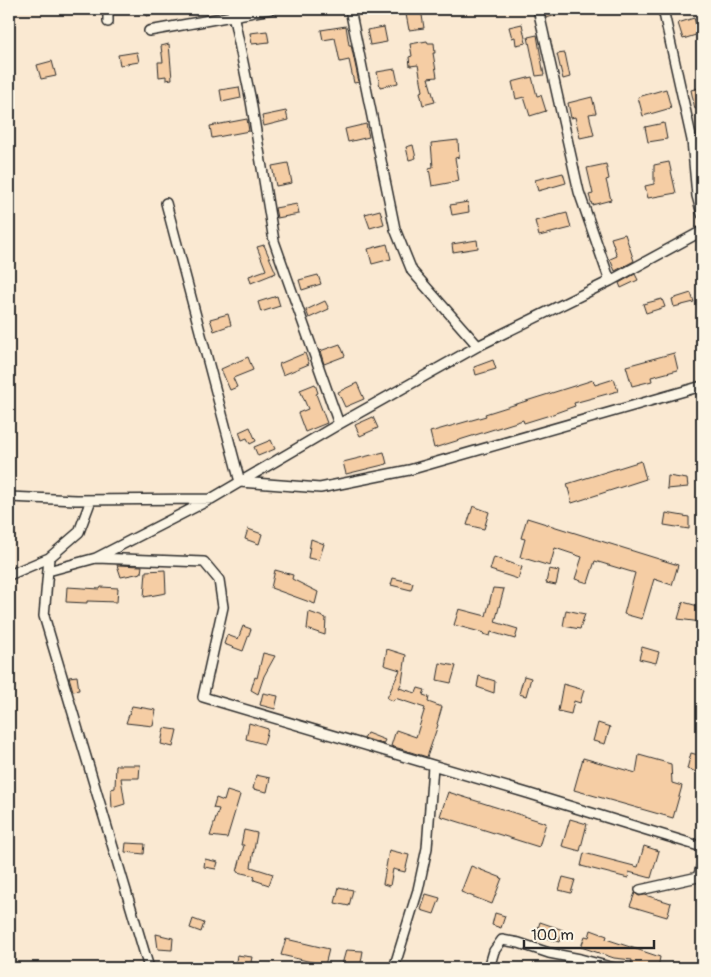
<svg xmlns="http://www.w3.org/2000/svg" width="711" height="977" font-family="Pangolin,sans-serif">
<style>
.building{fill:#f5cda4;stroke:#2b2b2b}
.lines{fill:none;stroke-linecap:round;stroke-linejoin:round}
.minor-casing{stroke:#2b2b2b;stroke-width:12}
.minor{stroke:#fcf5e5;stroke-width:9}
</style>
<rect width="100%" height="100%" fill="#fae9d2"/>
<filter id="ink" filterUnits="userSpaceOnUse"><feTurbulence type="fractalNoise" baseFrequency=".02" numOctaves="2"/><feDisplacementMap in="SourceGraphic" scale="10" xChannelSelector="R" yChannelSelector="G"/><feConvolveMatrix kernelMatrix="1 2 1 2 8 2 1 2 1" color-interpolation-filters="sRGB"/></filter>
<g filter="url(#ink)">
<path class="building" d="M145 9H166V11L147 16Z
M405 9H421L424 28 409 30Z
M544 9H555L557 15 546 18Z
M694 18 699 34 683 39 678 23Z
M522 24 526 43 516 45 515 37 512 38 509 27Z
M346 26 349 45H351L359 82 354 83 349 60 340 62 335 38 323 40 321 30Z
M384 27 387 42 370 45 367 30Z
M267 31 269 42 252 44 250 33Z
M537 35 544 75 536 76 528 37Z
M427 41 428 43H434L435 53H433L437 77 428 78 435 102 423 105 420 92 423 91 418 65 410 66 409 57 412 56 410 44Z
M169 44 172 79 166 80V76L159 77 158 62H163L161 46Z
M137 52 139 62 120 65 118 55Z
M565 53 570 77 563 79 557 54Z
M52 61 56 76 41 79 37 65Z
M395 69 398 83 380 87 377 72Z
M532 77 537 96 541 95 546 111 530 116 524 97 516 99 512 82Z
M239 87 241 98 222 102 220 90Z
M702 87V107L695 109 691 90Z
M666 89 671 108 643 116 638 97Z
M592 97 596 113 589 114 594 135 580 138 575 117 571 118 568 103Z
M286 111 288 120 264 126 262 116Z
M247 119 249 131 212 138 210 126Z
M664 123 667 139 648 142 645 127Z
M366 124 369 137 348 142 345 129Z
M458 140 459 157 455 158 459 181 432 186 429 168 433 167 431 143Z
M413 145 416 158 409 160 406 147Z
M669 162 676 193 648 198 645 186 654 184V165Z
M288 163 292 183 276 186 272 166Z
M606 164 609 179 606 180 611 200 592 205 589 195 593 194 587 168Z
M563 173 566 183 538 191 535 180Z
M468 202 469 212 452 215 450 205Z
M297 204 299 214 277 218 275 208Z
M380 210 384 224 370 228 365 214Z
M567 213 571 228 539 236 535 221Z
M625 234 634 261 615 271 610 259 617 256 611 238Z
M477 240 478 248 453 252 452 244Z
M387 244 391 259 372 264 368 249Z
M264 245 276 273 251 283 249 276 266 270 257 247Z
M635 274 638 280 621 288 619 283Z
M318 275 321 284 302 290 299 280Z
M691 293 694 302 674 307 672 299Z
M277 296 280 306 261 312 258 302Z
M662 299 665 307 646 313 643 304Z
M325 301 329 309 309 318 306 310Z
M228 314 231 325 214 331 210 319Z
M340 344 345 356 324 364 320 351Z
M305 353 309 364 283 375 279 364Z
M674 353 678 370 651 377 652 381 632 386 626 366Z
M248 357 253 370 233 378 237 387 230 390 221 369Z
M493 360 496 369 476 375 474 367Z
M614 379 618 391 574 403 575 406 550 415 524 423 523 420 434 448 430 432 486 416 485 414 593 380 595 385Z
M357 383 364 399 345 407 338 392Z
M315 384 318 393 316 394 327 423 305 432 298 413 308 409 300 390Z
M373 417 378 428 360 436 355 425Z
M250 427 256 441 250 444 247 438 242 440 239 432Z
M271 440 275 449 258 456 254 447Z
M384 452 387 464 346 474 343 462Z
M641 461 646 479 572 503 567 484Z
M668 476 687 479 688 487 667 489Z
M473 506 489 512 484 529 467 525Z
M666 513 689 517V529L664 525Z
M527 518 678 565 672 585 654 579 642 619 624 614 635 573 595 561 588 583 575 579 582 557 555 548 550 566 520 557 525 539 521 538Z
M248 529 262 534 259 544 245 539Z
M311 539 324 544 319 560 308 558Z
M494 557 522 567 518 579 490 570Z
M117 565 142 566 141 573 121 577Z
M549 569 559 571 556 585 546 583Z
M165 570 166 593 144 597 146 571Z
M275 570 293 575 292 579 318 592 315 604 271 588Z
M393 578 413 583 411 590 391 585Z
M67 587 100 589 101 587 118 588 117 602 87 601V603L66 602Z
M493 588 504 589 495 622 518 629 515 639 491 632 490 636 483 634 484 633 454 625 459 609 486 616Z
M683 602 702 607 701 622 678 619Z
M566 610 585 614 580 629 563 626Z
M309 612 326 618 325 635 307 629Z
M243 626 251 629 243 651 224 644 227 635 238 639Z
M642 647 659 652 656 663 639 659Z
M387 649 406 655 402 682 399 688 416 693 418 688 425 690 423 695 429 697 428 702 442 707 437 724 438 725 427 757 391 746 396 730 416 737 425 708 395 698 393 701 387 698 400 670 384 665Z
M263 653 275 656 264 676 258 694 251 690 255 677 257 678Z
M440 663 456 666 451 683 437 680Z
M77 676 79 690 73 691 69 677Z
M479 676 495 681 494 693 477 687Z
M524 676 531 678 526 696 519 694Z
M563 684 584 690 580 703 574 701 571 714 558 711Z
M263 693 278 696 275 709 260 705Z
M132 706 156 710 153 726 126 723Z
M249 723 268 729 264 744 246 739Z
M598 723 610 727 605 744 593 741Z
M164 728 177 730 173 747 161 744Z
M367 733 385 740 383 744 364 738Z
M691 753 702 756 697 772 687 769Z
M639 755 671 764 672 783 682 786 673 818 574 790 583 758 636 773Z
M116 765H140L139 778H121L125 804 112 808 111 789 115 788Z
M256 775 270 778 267 792 253 789Z
M227 791 240 795 227 838 210 836 219 809 213 808 216 798 224 801Z
M448 792 546 823 539 847 440 816Z
M570 819 587 824 580 851 562 846Z
M244 830 257 833 251 867 273 874 269 885 254 880 255 876 237 872 244 845H241Z
M126 843 145 844 144 854 125 852Z
M644 846 659 851 651 878 629 872 628 878 581 866 584 853 638 867Z
M389 850 409 855 405 872 393 869 390 886 383 884Z
M205 859 218 862 216 869 204 867Z
M471 866 502 878 492 904 461 892Z
M563 877 575 880 571 893 559 890Z
M339 887 353 890 349 906 335 903Z
M635 893 639 896 645 895 671 903 667 917 630 906Z
M426 894 440 898 434 914 421 910Z
M495 913 505 916 501 928 492 925Z
M193 919 204 923 201 932 190 928Z
M540 922 563 930 559 942 536 935Z
M591 930 607 936 606 939 660 957 658 968 631 966 632 960 614 958 581 947 585 936 589 937Z
M156 934 173 938 172 950 158 949Z
M286 939 329 949 325 965 281 955Z
M346 950 363 951 360 968H341Z
M237 955 252 957 251 962 267 965V968H235Z"/>
<g class="lines">
<defs>
<path id="minor" d="M108 9V22
M232 9 251 101 274 241 339 424
M350 9 395 229 412 271 478 346
M538 9 579 192 610 281
M663 9 692 140 697 196 702 214
M149 31 271 9
M166 203 240 482 320 488 409 470 702 386
M9 497 76 500 211 499 339 424 478 346 610 281 702 231
M49 558 44 616 149 968
M96 558 204 562 219 580 223 607 203 697 527 793 702 847
M48 571 96 558 207 501
M9 575 49 558 79 532 91 500
M698 877 702 865
M640 890 698 877 702 879
M394 968 418 890 427 848 433 766
M489 968 494 951 502 940 519 943 549 953 580 959 614 968"/>
</defs>
<use href="#minor" class="minor-casing"/>
<use href="#minor" class="minor"/>
</g>
</g>
<rect width="711" height="977" fill="none" stroke="#fcf5e5" stroke-width="30"/>
<rect x="15" y="15" width="681" height="947" fill="none" stroke="#2b2b2b" stroke-width="2" filter="url(#ink)"/>
<path d="M524 940v8h130v-8" fill="none" stroke="#2b2b2b" stroke-width="2.5"/>
<text x="531" y="940" font-size="15" fill="#2b2b2b" stroke="#fcf5e5" stroke-width="4" paint-order="stroke">100 m</text>
</svg>
